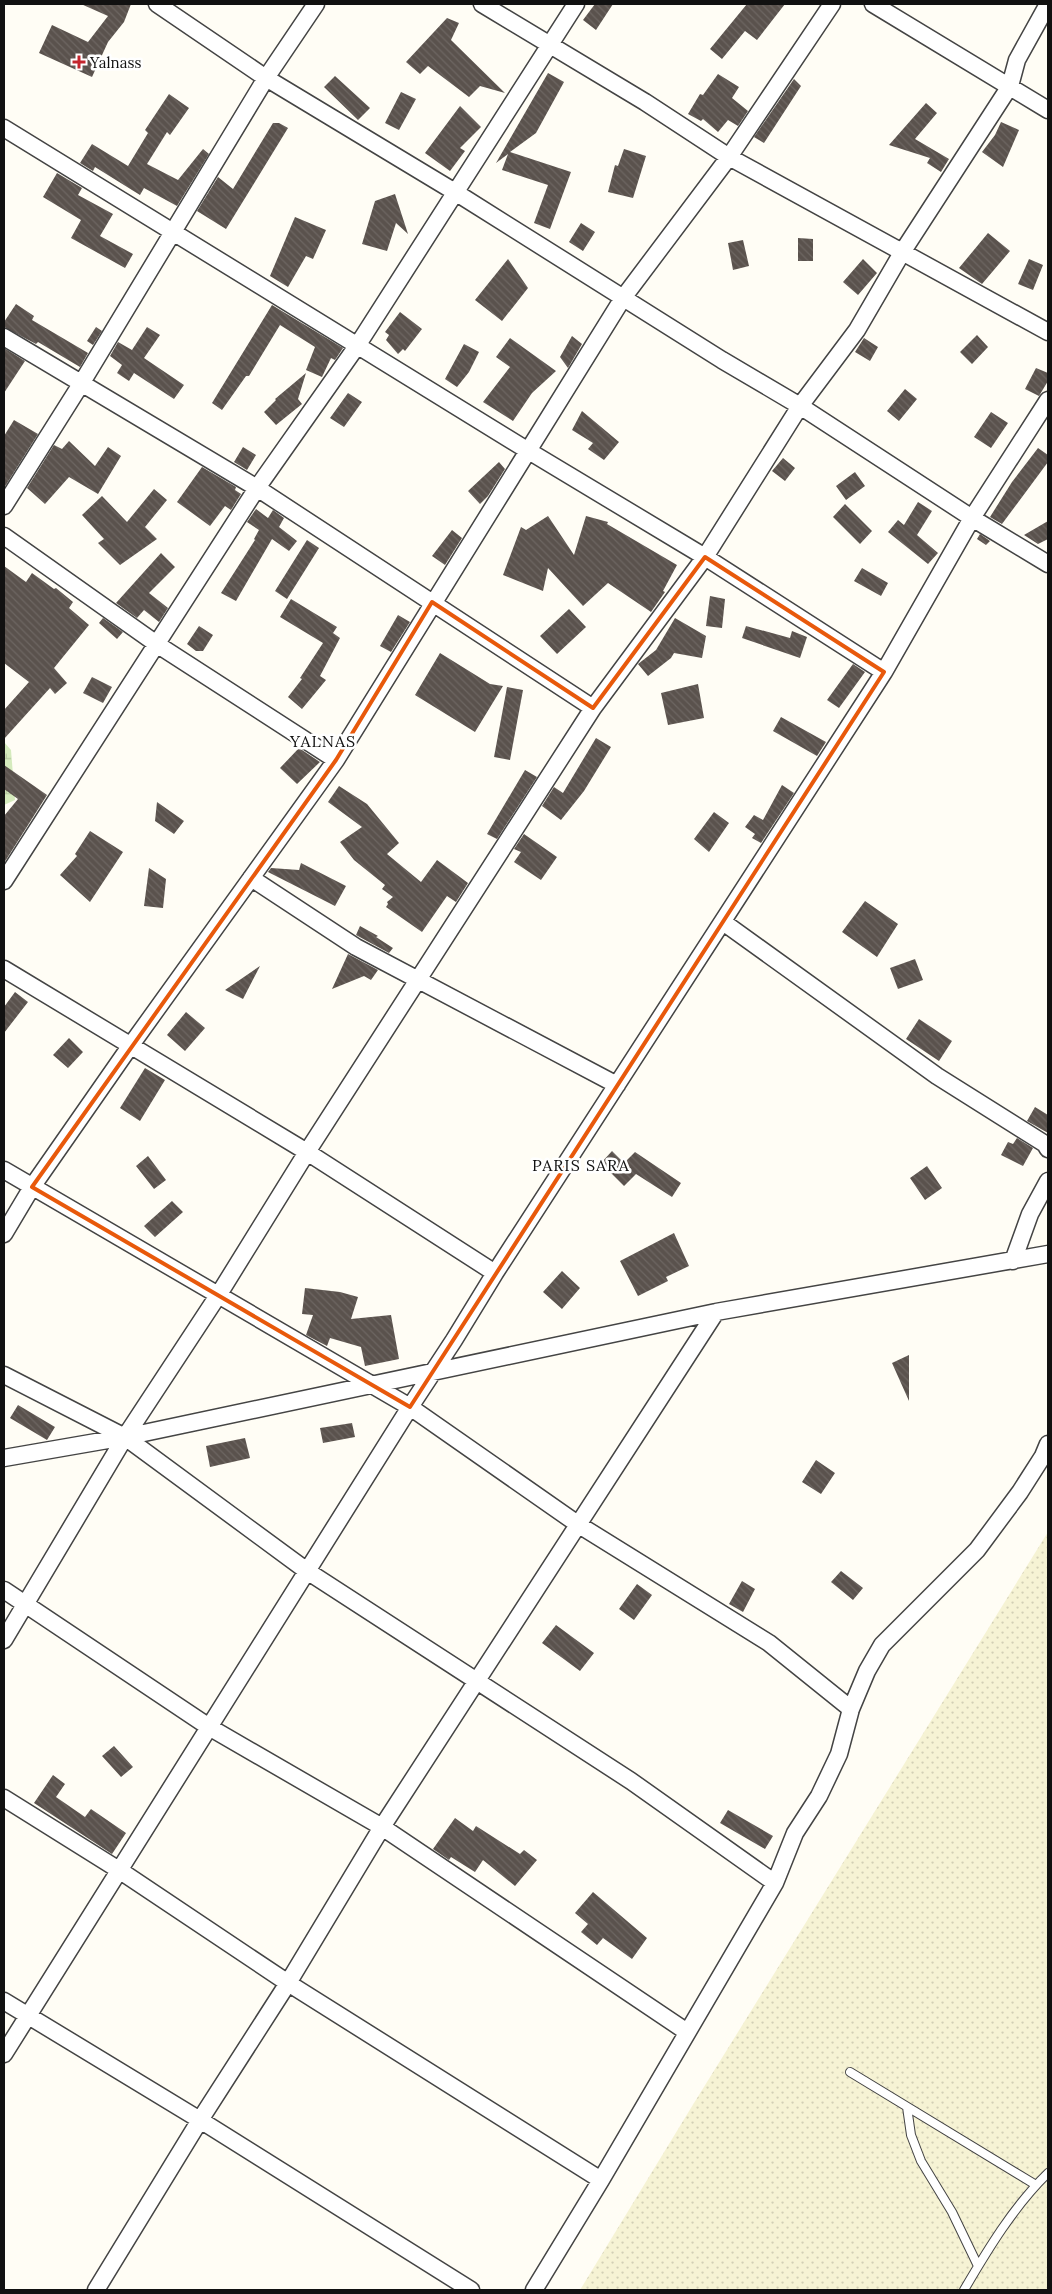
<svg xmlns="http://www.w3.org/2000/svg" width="1052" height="2294" font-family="Lora,serif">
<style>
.farmland{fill:url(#farmland-dots)}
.wetland{fill:url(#wetland-marsh)}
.building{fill:url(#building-back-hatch)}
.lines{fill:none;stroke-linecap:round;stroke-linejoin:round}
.lane-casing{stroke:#444;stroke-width:10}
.street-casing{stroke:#444;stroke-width:19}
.lane{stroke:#fff;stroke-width:8}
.street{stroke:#fff;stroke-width:16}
.marked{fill:none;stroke:#e8590c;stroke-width:4;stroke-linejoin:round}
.poi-dot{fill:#c4262e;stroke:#fff;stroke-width:2}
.labels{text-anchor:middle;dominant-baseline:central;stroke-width:5;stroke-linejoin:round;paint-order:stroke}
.poi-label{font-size:15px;fill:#111;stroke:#fff;text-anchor:start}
.neighbourhood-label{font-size:16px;letter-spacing:1px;fill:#111;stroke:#fff}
</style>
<defs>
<pattern id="farmland-dots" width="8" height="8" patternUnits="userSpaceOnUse" patternTransform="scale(1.25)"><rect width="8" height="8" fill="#f6f3d4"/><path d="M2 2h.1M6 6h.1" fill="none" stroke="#d2cfb5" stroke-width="1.8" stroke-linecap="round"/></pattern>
<pattern id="wetland-marsh" width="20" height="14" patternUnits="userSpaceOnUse" patternTransform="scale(1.25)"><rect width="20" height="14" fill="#d5ebbd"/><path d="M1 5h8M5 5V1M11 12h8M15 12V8" fill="none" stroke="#b6c8a1"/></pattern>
<pattern id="building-back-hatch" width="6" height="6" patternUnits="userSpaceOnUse" patternTransform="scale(1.25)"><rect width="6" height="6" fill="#5a524d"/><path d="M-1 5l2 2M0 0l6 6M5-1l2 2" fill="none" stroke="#6d6662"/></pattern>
</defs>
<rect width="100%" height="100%" fill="#fffdf5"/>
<path class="farmland" d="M1048 1532V2290H580L694 2103Z"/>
<path class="wetland" d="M4 742 11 750 15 800 4 805Z"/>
<path class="building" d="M81 4H131L124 22 108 42 92 77 39 53 52 25 88 42 108 16Z
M595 4H613L596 30 583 20Z
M747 4H785L757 40 745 31 722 59 710 49Z
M447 18 459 23 451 40 505 93 480 86 469 97 428 66 420 74 406 62Z
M548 73 564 82 536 133 510 152 571 172 550 229 534 223 548 185 502 170 508 154 496 163Z
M718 74 739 87 732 98 748 111 738 126 728 120 718 132 703 119 701 121 688 114 700 94 703 95Z
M335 76 370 108 358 120 324 87Z
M794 79 801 86 764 143 754 137Z
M401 92 416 99 399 130 385 123Z
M169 94 189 108 170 135 167 132 147 164 178 180 203 149 209 154 177 206 144 188 140 195 95 167 93 171 80 163 92 144 128 166 148 133 145 130Z
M926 103 937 113 915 139 949 159 941 172 927 163 930 158 889 145Z
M460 106 481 127 460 148 465 151 450 171 425 153Z
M1001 122 1019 130 1003 167 982 152 995 135Z
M273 123H279L288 128 226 229 197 211 218 177 233 189Z
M624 149 646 156 633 198 608 192 615 165 618 166Z
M57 173 82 188 78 195 113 214 100 236 133 254 125 268 71 238 81 220 43 197Z
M395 194 408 234 396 223 387 251 362 244 375 201Z
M295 217 326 230 313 259 306 256 288 287 270 276Z
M581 223 595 232 583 251 569 242Z
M988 233 1010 251 982 284 959 268Z
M798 238 813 239V261H798Z
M743 240 749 266 733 270 728 243Z
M508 259 528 288 502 321 475 300Z
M863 259 877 273 858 295 843 282Z
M1029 259 1043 265 1033 290 1018 284Z
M16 304 34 316 32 320 88 353 80 367 38 342 36 344 4 327V322Z
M272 305 343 348 335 360 331 358 322 377 306 370 315 347 280 325 249 376H246L222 410 212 403Z
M400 312 422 329 405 351 403 349 398 354 386 340 389 335 385 332Z
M96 327 102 331 93 345 87 341Z
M147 327 160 335 144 358 184 385 174 399 134 373 129 381 117 373 122 365 110 356 118 342 132 350Z
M977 335 988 347 972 364 960 352Z
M572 336 582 344 568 368 560 357Z
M510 338 556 371 532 393 513 421 483 402 510 367 496 357Z
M864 338 878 347 870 361 855 352Z
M464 344 479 352 469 372 457 387 445 379Z
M4 348 25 361 4 393Z
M1036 368 1048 373V381L1039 396 1025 389Z
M306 373 298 399 302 404 276 425 264 412 276 400 275 399Z
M905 389 917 399 899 421 887 411Z
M348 393 362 402 344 427 330 418Z
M582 411 619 442 604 460 588 449 593 443 572 430Z
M991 412 1008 423 991 448 974 437Z
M14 420 38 434 4 488V436Z
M69 441 95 466 108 447 121 456 98 494 69 477 45 504 27 488 54 445 62 449Z
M243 447 256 455 247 470 234 462Z
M1038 448 1048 455V462L1002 524 990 517 1012 482Z
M783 458 795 468 785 481 772 471Z
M499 462 505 469 488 496 480 504 468 491Z
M202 467 236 487 235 490 241 494 231 510 225 506 210 526 177 502Z
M855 472 865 486 846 500 836 486Z
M154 489 167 500 145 527 157 539 120 565 98 543 104 539 82 515 102 496 127 522Z
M918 502 932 511 917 535 938 553 928 564 888 532 898 520 904 525Z
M845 504 872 531 860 544 833 517Z
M256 509 268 518 273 510 284 518 279 527 297 541 289 551 272 539 236 601 221 593 255 540 254 539 259 530 247 522Z
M548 516 574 555 586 516 608 522 607 524 677 565 663 591 665 592 651 612 608 583 583 606 548 568 543 591 503 575 521 527 526 530Z
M1048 521V539L1038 544 1024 535Z
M452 530 462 538 445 565 432 556Z
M980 534 990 541 986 545 977 539Z
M307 540 319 548 287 599 275 591Z
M161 553 175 567 149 593 168 608 159 622 144 610 137 618 116 603Z
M4 566 26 582 32 573 54 589 56 588 73 602 69 608 89 625 54 668 67 683 55 694 50 688 4 739V710L29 682 4 663Z
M862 568 888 583 881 596 854 581Z
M710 596 725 599 722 628 706 626Z
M291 599 337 627 333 633 340 638 320 676 326 680 302 709 288 697 302 679 300 678 323 643 280 617Z
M569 609 586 627 557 654 540 636Z
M398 615 410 622 391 652 380 646Z
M103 618 123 632 117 639 99 623Z
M675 618 706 636 702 658 674 653 671 658 648 676 638 664 656 650Z
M199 626 213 635 203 651H196L187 644Z
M746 626 790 638 792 631 807 637 800 658 742 638Z
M440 653 490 684 503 686 475 732 415 695Z
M853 664 865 672 839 708 827 700Z
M92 677 112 687 103 703 83 693Z
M698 684 704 718 668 725 661 693Z
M507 687 523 690 510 760 494 757Z
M781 717 826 742 817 756 773 731Z
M596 738 611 747 584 791 561 820 542 806 554 787 563 793Z
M299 748 320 762 297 784 280 768Z
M4 765 47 795 4 863V816L18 799 4 789Z
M525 770 537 777 497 839 487 834Z
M782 785 794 793 761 843 752 838 755 834 745 827 754 815 763 820Z
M339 786 367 804 399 843 387 854 421 882 437 860 468 883 456 902 447 896 422 932 386 907 388 904 387 902 393 897 382 889 385 885 354 860 340 842 362 827 328 802Z
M157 802 184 821 174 834 155 821Z
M714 812 729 823 709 852 694 839Z
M90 831 123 852 90 902 60 875 77 856 75 854Z
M524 834 557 857 541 880 514 862 521 852 514 849Z
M301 863 346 886 335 906 268 872 271 868 299 870Z
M149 868 166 879 163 908 144 906Z
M865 901 898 924 877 957 842 932Z
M360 926 378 936 376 937 393 948 389 953 356 935Z
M348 954 378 970 371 980 364 976 332 989Z
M915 959 923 980 898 989 890 968Z
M260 966 243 999 225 990Z
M15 992 28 1002 4 1033V1007Z
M186 1012 205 1028 185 1051 167 1035Z
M919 1019 952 1041 939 1061 906 1039Z
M69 1038 83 1052 68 1068 53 1055Z
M145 1068 165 1080 140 1121 120 1108Z
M1035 1107 1048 1115V1133L1027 1121Z
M1017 1138 1033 1148 1023 1166 1001 1155 1008 1142 1013 1144Z
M612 1151 624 1163 635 1152 681 1183 672 1197 636 1174 624 1186 601 1163Z
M148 1156 166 1180 154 1189 136 1166Z
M927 1166 942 1188 925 1200 910 1178Z
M172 1201 183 1212 155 1237 144 1226Z
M674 1233 689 1266 666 1277 668 1281 638 1296 620 1261Z
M562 1271 580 1288 562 1309 543 1292Z
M305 1288 340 1292 358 1297 351 1319 391 1315 399 1359 365 1366 361 1347 330 1338 327 1346 306 1335 313 1315 302 1314Z
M909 1355V1401L892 1363Z
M18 1405 55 1427 47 1440 10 1418Z
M352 1423 355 1437 323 1443 320 1428Z
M245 1438 250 1458 210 1467 206 1446Z
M816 1460 835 1473 821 1494 802 1482Z
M841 1571 863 1588 853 1600 831 1582Z
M742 1581 755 1589 743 1612 729 1604Z
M637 1584 652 1595 634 1620 619 1609Z
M556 1625 594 1653 580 1671 542 1643Z
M114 1746 133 1767 121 1777 102 1756Z
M53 1775 65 1784 56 1797 85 1817 91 1809 126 1833 112 1854 34 1803Z
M728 1810 773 1836 765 1849 720 1823Z
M455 1818 473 1831 476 1826 520 1854 524 1850 537 1860 515 1886 483 1860 475 1872 451 1857 449 1860 433 1849Z
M593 1892 647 1938 632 1959 603 1938 597 1945 581 1932 588 1924 575 1913Z"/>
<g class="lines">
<defs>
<path id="lane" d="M850 2072 1036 2185
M907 2107 911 2135 921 2161 952 2212 978 2266
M964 2290C988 2249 1014 2206 1048 2173"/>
<path id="street" d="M157 4 266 78 455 192 722 360 800 406 972 518 1048 564
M482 4 645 102 729 157 1048 332
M873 4 1048 110
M4 128 527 450 705 557 884 672
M4 337 257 488 593 708
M4 506 81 384 266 78 316 4
M4 536 158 645 336 760
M251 878 356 947 617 1085
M4 881 257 488 357 346 576 4
M723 922 937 1076 1045 1144 1048 1149
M4 969 307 1152 495 1273
M4 1170 410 1407 579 1525 769 1643 851 1709
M4 1234 32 1187 131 1045 336 760 623 298 729 157 832 4
M1013 1261 1030 1214 1048 1181
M4 1375 125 1437 307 1571 631 1781 775 1883
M4 1458 125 1437 716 1312 1048 1254
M4 1590 209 1727 382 1827 687 2032
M4 1640 125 1437 219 1294 307 1152 593 708 705 557 800 406 857 330 903 251 1010 86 1017 60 1048 4
M4 1798 119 1870 288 1983 601 2180
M4 2001 200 2120 471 2290
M4 2054 410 1407 454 1340 495 1273 884 672 972 518 1048 400
M96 2290 200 2120 288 1983 382 1827 716 1312
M534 2290 601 2180 775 1883 795 1833 819 1796 839 1754 851 1709 867 1671 882 1645 977 1550 1020 1492 1043 1456 1048 1444"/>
</defs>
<use href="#lane" class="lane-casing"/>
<use href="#street" class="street-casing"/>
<use href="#lane" class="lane"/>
<use href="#street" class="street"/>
</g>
<path class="marked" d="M705 557 884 672 410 1407 32 1187 336 760 432 602 593 708Z"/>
<path class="poi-dot" d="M76.5 54.5h5v5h5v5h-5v5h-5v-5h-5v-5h5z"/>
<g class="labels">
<g class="poi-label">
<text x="90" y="62">Yalnass</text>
</g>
<g class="neighbourhood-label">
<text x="323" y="741">YALNAS</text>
<text x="581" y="1165">PARIS SARA</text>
</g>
</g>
<rect width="1052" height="2294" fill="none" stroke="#111111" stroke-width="10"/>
</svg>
